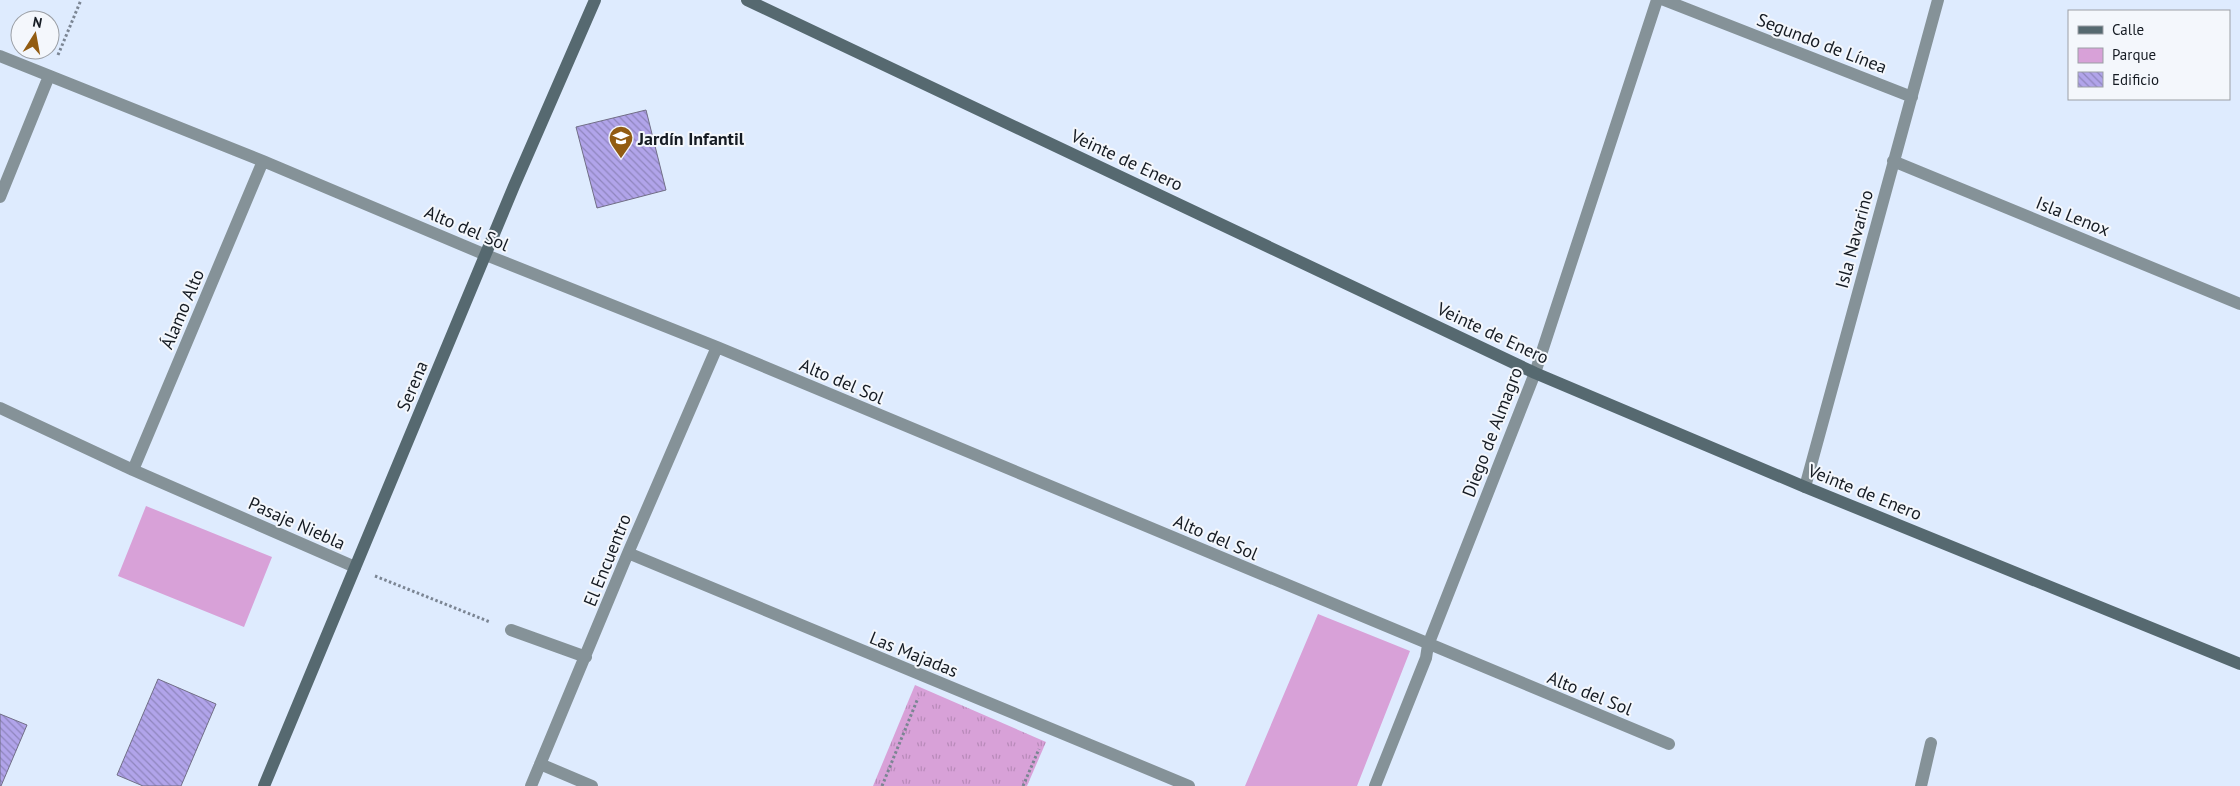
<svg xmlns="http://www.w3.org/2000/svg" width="2240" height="786" font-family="'PT Sans',sans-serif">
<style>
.grass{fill:url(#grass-tufts)}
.green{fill:#d8a1d8}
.building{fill:url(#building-back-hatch);stroke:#716e86}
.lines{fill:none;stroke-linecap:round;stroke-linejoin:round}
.path{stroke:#7b8593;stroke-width:3;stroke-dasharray:2.5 2.5;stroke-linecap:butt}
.street{stroke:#859298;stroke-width:12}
.secondary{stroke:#566970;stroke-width:12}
.labels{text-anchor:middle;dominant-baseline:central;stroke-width:4;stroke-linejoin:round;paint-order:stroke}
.street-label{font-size:18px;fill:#151b23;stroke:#f4f7fc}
.poi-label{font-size:18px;font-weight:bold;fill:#151b23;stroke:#f4f7fc;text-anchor:start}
</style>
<defs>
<pattern id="grass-tufts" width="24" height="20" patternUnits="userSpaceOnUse" patternTransform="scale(1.25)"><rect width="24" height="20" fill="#d8a1d8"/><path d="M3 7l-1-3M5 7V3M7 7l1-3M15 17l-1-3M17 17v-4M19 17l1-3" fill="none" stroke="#b88ab9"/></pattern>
<pattern id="building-back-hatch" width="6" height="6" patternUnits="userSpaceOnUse" patternTransform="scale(1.25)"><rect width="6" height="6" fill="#b1a4ea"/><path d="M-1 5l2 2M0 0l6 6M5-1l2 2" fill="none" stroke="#8f85bd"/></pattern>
</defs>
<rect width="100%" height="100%" fill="#deebfe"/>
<path class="grass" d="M915 685 1046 742 1027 786H873Z"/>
<path class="green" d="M146 506 272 557 244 627 118 576Z
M1318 614 1410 651 1357 786H1245Z"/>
<path class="building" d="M646 110 666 190 597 208 576 127Z
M158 679 216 704 181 786H143L117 775Z
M0 714 27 725 1 786H0Z"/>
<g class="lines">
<path class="path" d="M58 55 81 0
M375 576 490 622
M882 786 918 698
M1023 786 1039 749"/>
<path class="street" d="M1664 0 1912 97
M0 56 263 161 486 255 717 347 1669 744
M1893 161 2240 304
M0 197 49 76
M0 408 133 470 355 567
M133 470 263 161
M1805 487 1938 0
M628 553 1189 786
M511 630 586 657
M540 764 592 786
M531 786 628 553 717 347
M1375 786 1426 658 1428 645 1535 373 1657 0
M1921 786 1931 743"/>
<path class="secondary" d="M747 0 1535 373 1805 487 2240 664
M264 786 514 186 595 0"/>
</g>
<defs>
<symbol id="school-pin" viewBox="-11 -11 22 30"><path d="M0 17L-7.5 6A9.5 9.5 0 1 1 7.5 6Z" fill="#925c12" stroke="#f4f7fc"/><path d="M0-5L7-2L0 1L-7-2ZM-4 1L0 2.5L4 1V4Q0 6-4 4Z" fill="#fff"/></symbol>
</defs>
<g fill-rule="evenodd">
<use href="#school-pin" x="607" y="124" width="28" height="38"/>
</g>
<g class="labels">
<g class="street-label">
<text transform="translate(1822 43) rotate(21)">Segundo de Línea</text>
<text transform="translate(1127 160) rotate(25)">Veinte de Enero</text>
<text transform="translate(2073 216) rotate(22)">Isla Lenox</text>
<text transform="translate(467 228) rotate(23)">Alto del Sol</text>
<text transform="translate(1854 239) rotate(-75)">Isla Navarino</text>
<text transform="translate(182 309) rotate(-67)">Álamo Alto</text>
<text transform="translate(1493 333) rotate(25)">Veinte de Enero</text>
<text transform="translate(842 381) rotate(23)">Alto del Sol</text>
<text transform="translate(412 386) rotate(-67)">Serena</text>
<text transform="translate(1492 432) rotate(-69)">Diego de Almagro</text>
<text transform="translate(1865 492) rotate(22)">Veinte de Enero</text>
<text transform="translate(297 523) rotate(24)">Pasaje Niebla</text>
<text transform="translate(1216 537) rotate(23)">Alto del Sol</text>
<text transform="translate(607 560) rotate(-68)">El Encuentro</text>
<text transform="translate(914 654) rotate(22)">Las Majadas</text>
<text transform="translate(1590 693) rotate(22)">Alto del Sol</text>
</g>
<g class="poi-label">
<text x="638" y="138">Jardín Infantil</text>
</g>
</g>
<rect x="2068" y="10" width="162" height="90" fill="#f4f7fc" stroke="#9b9fa5"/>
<rect x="2078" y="26" width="25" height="8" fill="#566970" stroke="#9b9fa5"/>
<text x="2112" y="35" font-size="15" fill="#151b23">Calle</text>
<rect x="2078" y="48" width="25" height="15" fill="#d8a1d8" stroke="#9b9fa5"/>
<text x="2112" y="60" font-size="15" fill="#151b23">Parque</text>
<rect x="2078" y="72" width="25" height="15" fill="url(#building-back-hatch)" stroke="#9b9fa5"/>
<text x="2112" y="85" font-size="15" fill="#151b23">Edificio</text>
<g transform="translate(35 35) rotate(11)"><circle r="24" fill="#f4f7fc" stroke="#9b9fa5"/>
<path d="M0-4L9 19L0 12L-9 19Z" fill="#925c12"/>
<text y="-8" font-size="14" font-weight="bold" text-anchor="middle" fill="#151b23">N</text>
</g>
</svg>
